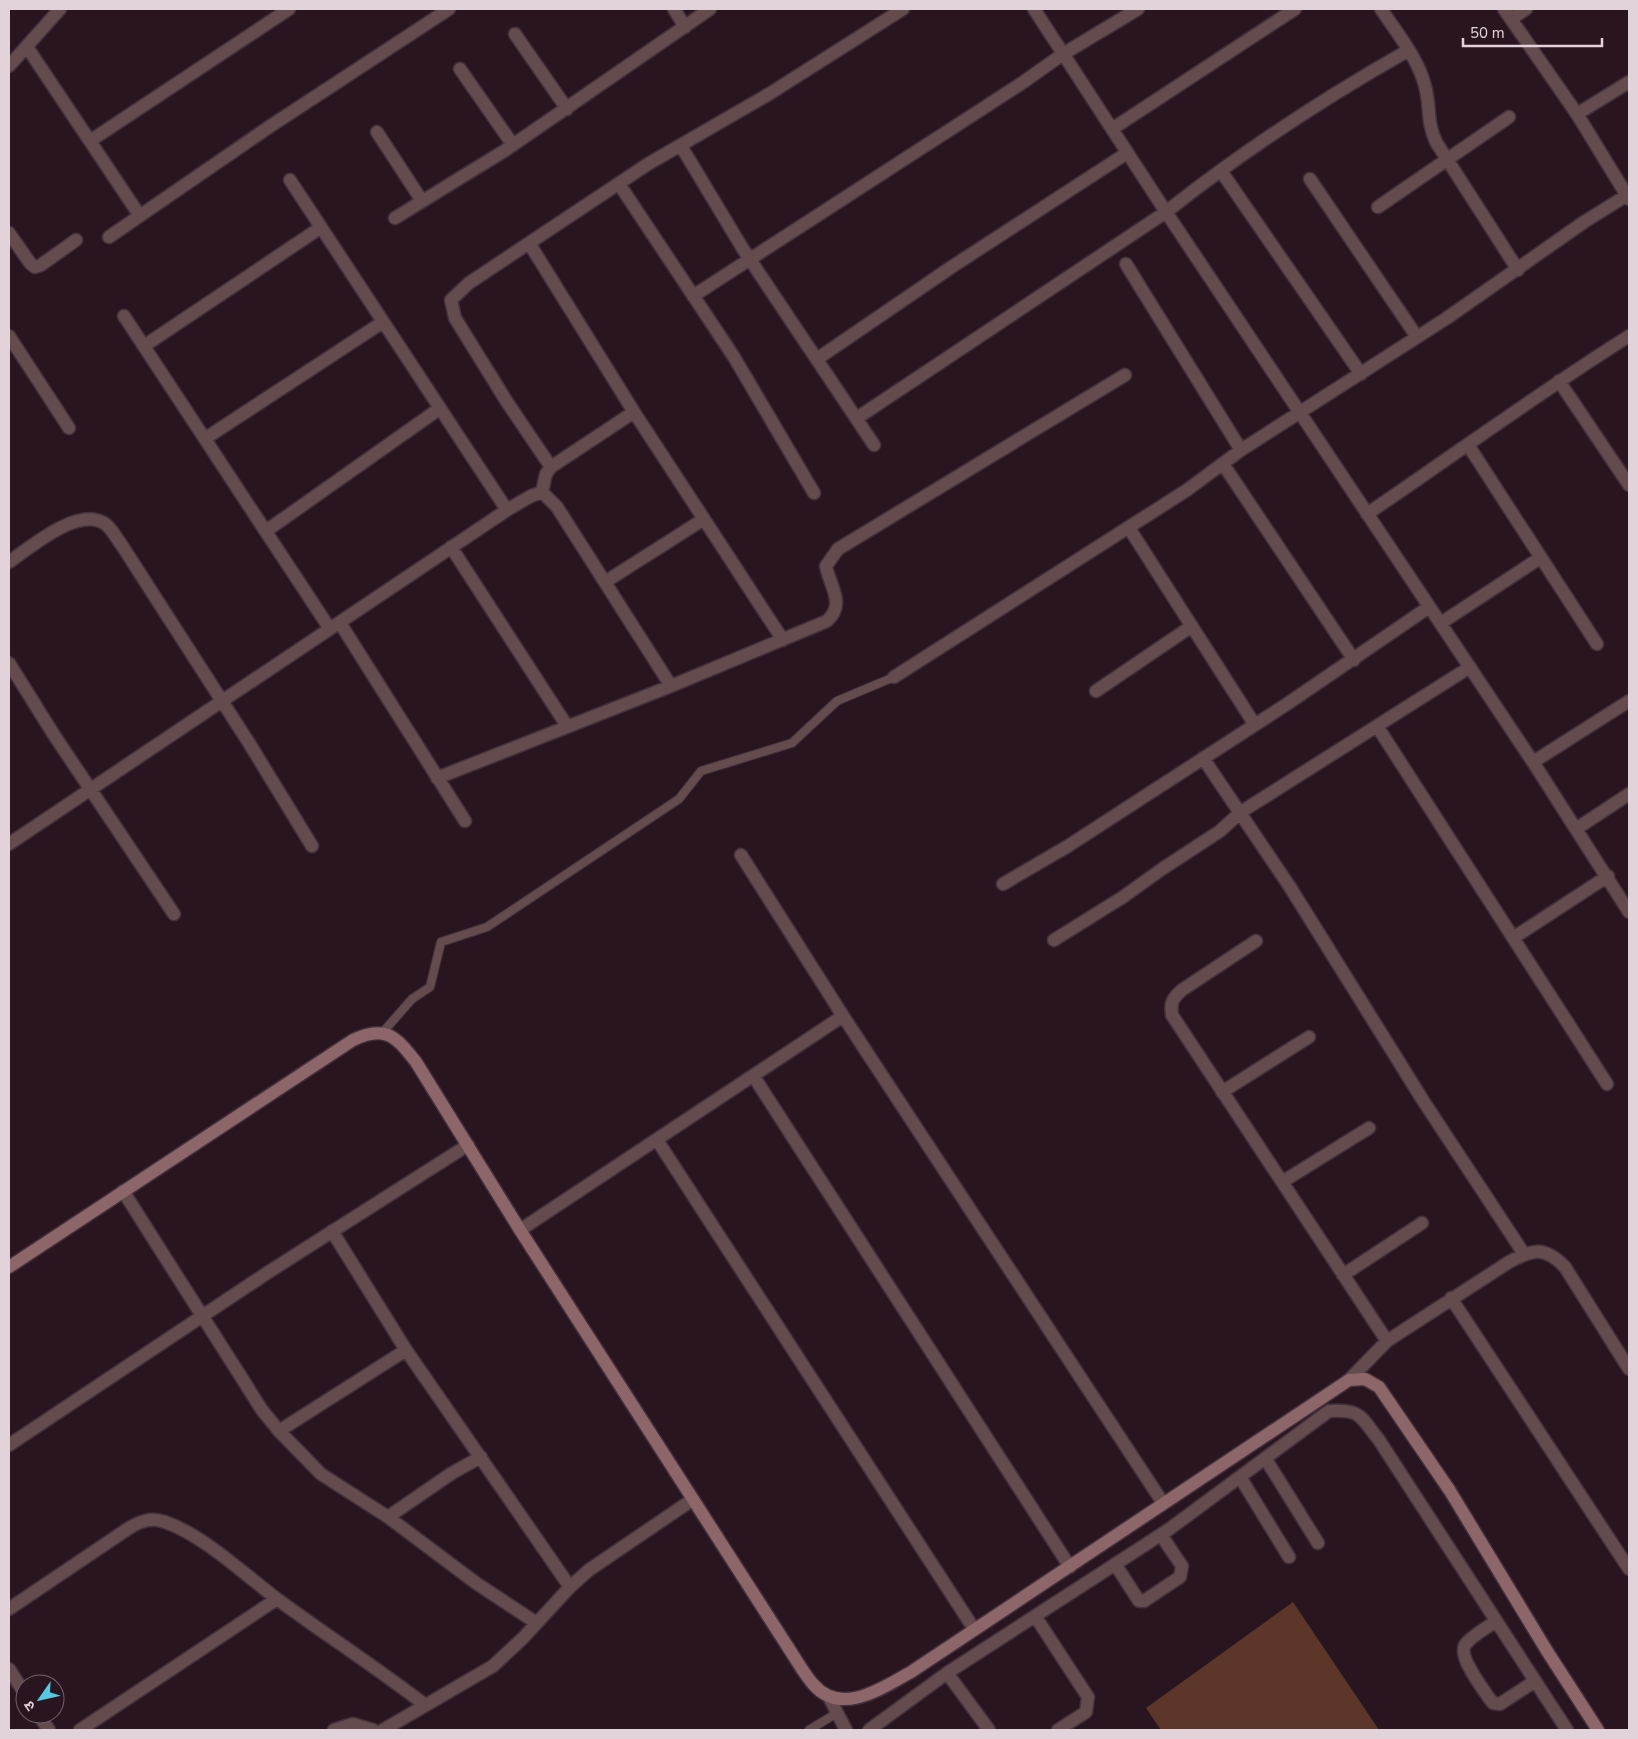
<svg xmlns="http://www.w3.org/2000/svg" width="1638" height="1739" font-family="'Nunito Sans','Noto Sans Devanagari',sans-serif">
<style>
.green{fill:#5c3629}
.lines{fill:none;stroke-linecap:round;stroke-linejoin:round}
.lane-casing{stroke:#43303a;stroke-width:10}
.street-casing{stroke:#43303a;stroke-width:15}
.secondary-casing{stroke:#43303a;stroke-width:15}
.lane{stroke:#644c4e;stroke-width:8}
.street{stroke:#644c4e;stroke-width:12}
.secondary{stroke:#8d666a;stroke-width:12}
</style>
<rect width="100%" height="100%" fill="#291520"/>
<path class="green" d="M1293 1602 1379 1730H1161L1146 1708Z"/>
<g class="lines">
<defs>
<path id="lane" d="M383 1032 412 999 430 987 441 942 487 927 679 799 701 771 792 743 837 701 894 677
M809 1730 837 1713"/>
<path id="street" d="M674 9 685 27
M1034 9 1166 212 1533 762 1629 912
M1381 9C1397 33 1418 58 1425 86 1431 107 1426 120 1436 142L1518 270
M1504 9 1577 114 1629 199
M1511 19 1526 9
M515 34 567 109
M27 47 140 216
M9 66 60 9
M460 69 513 145
M1577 114 1629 82
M1112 129 1295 9
M377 132 422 201
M90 141 289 9
M681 146 743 249 874 445
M1221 171 1361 374
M1310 179 1417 337
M290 180 507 510
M619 184 734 357 814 493
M1378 207 1509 117
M395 218 504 151 710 9
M9 233 30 263 35 267 41 265 76 240
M109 237 269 127 449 9
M529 243 634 412
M1126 264 1241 450
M693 296 1022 83 1063 54 1138 9
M124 316 330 629
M9 336 69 428
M144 346 320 228
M817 359 953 266 1127 153
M1559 381 1629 485
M857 418 1166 212C1242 152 1324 98 1409 50
M206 438 383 322
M1468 445 1597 644
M1223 464 1354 660
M551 467 507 402 455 318 451 300 469 283 648 164 769 94 903 9
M542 492 546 474 551 467 634 412 783 640
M542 492 557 507 671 686
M1367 514C1454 455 1540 392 1629 336
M1129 528 1255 725
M266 531 439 409
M451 547 567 726
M9 562C31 547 77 507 104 523 111 527 116 538 121 544L249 743 312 846
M605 582 704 519
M340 623 465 821
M1441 623 1540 558
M9 663 54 735 174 914
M894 677 1187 490 1241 450 1447 318 1584 222 1629 194
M1096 691 1192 626
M1377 726 1607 1084
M1203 758 1290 887 1424 1102 1524 1254
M1533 762 1629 701
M437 778 671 686 827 621C846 604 830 587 826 566L838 549 1125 375
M1576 829 1629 794
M9 844 507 510 531 496 542 492
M741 855 843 1016 1163 1503
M1003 884 1068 846 1287 704 1429 607
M1513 938 1608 876
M1054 940 1123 897 1162 869 1220 831 1241 812 1470 667
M1256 941 1182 990C1173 998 1170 1002 1172 1015L1387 1341
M754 1077 1070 1567
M1222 1092 1309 1037
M657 1140 974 1629
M1282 1182 1369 1128
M123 1191 262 1410 279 1431 321 1474 388 1517 476 1583 535 1622
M520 1230 843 1016
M332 1231 406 1350 570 1587
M1343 1275 1422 1223
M1451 1298 1629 1569
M1349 1380 1387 1341 1509 1262C1533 1249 1545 1246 1565 1267L1629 1369
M279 1431 406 1350
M9 1445 267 1273 468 1145
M1265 1458 1318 1543
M1240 1477 1289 1557
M388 1517 452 1473 481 1457
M1115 1564 1139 1601H1144L1180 1577 1182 1566 1161 1535
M9 1609 129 1528C141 1521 151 1517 165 1522 203 1535 244 1574 277 1599 326 1635 377 1668 425 1705
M1035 1616 1088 1697 1086 1712 1058 1730
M1496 1621C1487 1628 1471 1636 1465 1645 1458 1657 1482 1687 1489 1698L1493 1703 1500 1704 1535 1681
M9 1669 25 1694
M947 1673 989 1730
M829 1697 846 1730
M38 1714 49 1730
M80 1730 277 1599
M334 1730 353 1724 373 1730
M383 1730 493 1666 523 1638 570 1587 589 1570 692 1500
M869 1730 947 1673 1168 1530 1329 1411C1361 1409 1360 1416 1379 1440L1567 1730"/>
<path id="secondary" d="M9 1267 353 1040C386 1024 396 1037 416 1062L520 1230 793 1655C799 1664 805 1675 813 1684 841 1717 882 1688 911 1672L1349 1380 1365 1379 1379 1387 1450 1491 1547 1651 1598 1730"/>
</defs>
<use href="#lane" class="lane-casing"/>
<use href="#street" class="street-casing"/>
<use href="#secondary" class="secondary-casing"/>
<use href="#lane" class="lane"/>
<use href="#street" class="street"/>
<use href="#secondary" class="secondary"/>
</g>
<rect width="1638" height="1739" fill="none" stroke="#e2d3db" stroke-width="20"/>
<g transform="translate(40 1699) rotate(236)"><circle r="24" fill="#291520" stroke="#73616b"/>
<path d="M0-4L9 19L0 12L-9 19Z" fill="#56c9e1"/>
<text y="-8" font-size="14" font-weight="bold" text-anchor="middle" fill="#e2d3db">उ</text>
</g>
<path d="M1463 38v8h139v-8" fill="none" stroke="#e2d3db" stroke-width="2.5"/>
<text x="1470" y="38" font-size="15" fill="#e2d3db" stroke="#291520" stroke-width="4" paint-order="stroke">50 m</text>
</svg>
